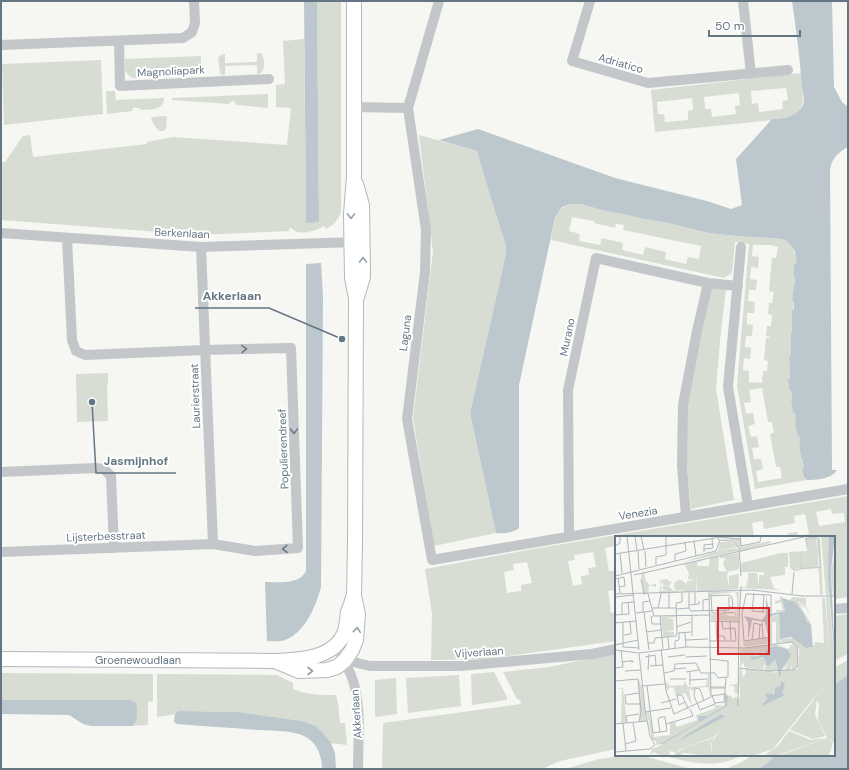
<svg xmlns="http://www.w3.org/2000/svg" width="849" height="770" font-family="'DM Sans',sans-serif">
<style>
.green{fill:#d7ddd3;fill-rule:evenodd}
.water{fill:#bcc8cd}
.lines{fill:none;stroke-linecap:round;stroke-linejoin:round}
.secondary-casing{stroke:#b3b9bd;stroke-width:16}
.street{stroke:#c3c7ca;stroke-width:10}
.secondary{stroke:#fff;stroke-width:14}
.oneway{stroke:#929fa9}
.oneway2{stroke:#697a88}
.labels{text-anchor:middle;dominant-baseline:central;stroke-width:4;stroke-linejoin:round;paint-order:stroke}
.street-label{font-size:11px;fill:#647684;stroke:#fff}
.inset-road{fill:none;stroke:#afb7bc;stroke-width:1}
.view{fill:#d62828;fill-opacity:0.15;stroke:#d62828;stroke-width:2}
.inset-edge{fill:none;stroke:#647684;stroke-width:2}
.leader{fill:none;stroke:#647684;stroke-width:1.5}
.callout-dot{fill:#647684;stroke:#fff;stroke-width:1.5}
.callout-label{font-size:12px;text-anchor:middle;font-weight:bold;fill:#647684;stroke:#fff;stroke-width:4;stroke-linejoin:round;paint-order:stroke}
</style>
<rect width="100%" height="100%" fill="#f6f6f2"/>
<path class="green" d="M317 1H341V212C338 220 334 225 326 229L324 226C317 230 306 234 298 232 296 232 292 229 290 227L289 231 199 235 1 220V162H5L23 136 30 135 33 157 147 144V142L173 137 287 145 291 108 276 107V85L285 84 283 41 304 39 306 217 319 219Z
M257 53H261C265 58 265 69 261 73L257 74V65L225 66V75H222L220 73 218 58 221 55 225 54V63L257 62Z
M201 56V67L136 70 137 79 130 77 125 71V59Z
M101 60 103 114 4 125 2 64Z
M801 73C804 105 809 114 773 120L655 132 651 90ZM786 88 788 100 782 101 783 109 759 112 758 103 752 104 751 91ZM739 93 740 105 735 106 736 114 712 117 711 109H705L704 97ZM692 98 693 110 688 111V120L665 122 664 114H658L657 102Z
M106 91H115L116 100 164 98C164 111 150 109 141 110L139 108H133L132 111 107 114Z
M268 94V108L237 105 233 101 230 102 229 104 172 100V98Z
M165 116 167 117 166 129C159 136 154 125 151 119L153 117Z
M419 135 477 151 488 189 506 246V252L502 272 470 413 496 533 434 546 413 418 433 252Z
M570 204H581L602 210 624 213 707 233 737 236 784 239 792 245 795 255H796V265H794V277L795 278 792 300H794L792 333 791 334V356H789L790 379H788L789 390H791L792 400H791L793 413H795L796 423H795L797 435H799L800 445 799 446 801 458H802L804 468H803L804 477 807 480 755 489 737 386 749 244 735 242 732 273 724 278 551 240C554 226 554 209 570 204ZM572 217 594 221V223L615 228 616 224 624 225 623 230 701 246 699 259 688 257 686 264 665 259 666 252 645 247 643 255 622 250 623 243 602 238 600 245 579 241 580 234 569 231ZM753 245H771L778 247 776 258H772L769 291 774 292 772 303H769L768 314 772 315 771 326H767L766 336 770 337V338H766L764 360 768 361 767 371H763L762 383 749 382V371L743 370 744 358 750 359 751 348 745 347 746 336H752L753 325 747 324V313H754L755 302 748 301 749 290H756L757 280 750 279 751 267 758 268 759 257 752 256ZM762 388 768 422H772L774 433 770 434 776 467H780L782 478 758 482 756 471 763 469 761 459H754L752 448 759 447 757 436 751 437 748 426 755 424 753 413 746 414 744 403 751 402 749 390Z
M710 287 726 289 720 340 716 389 734 500 691 509 687 464V405Z
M108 373V383H107L108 421 77 422 76 374Z
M848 496V597L834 599V537H789L788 533 797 532 798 536 809 534 805 514 794 516 795 523 764 529 763 521 752 523 754 537H616V546L605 548 609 571H616V590L608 591 611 613 616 612V641L486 659 431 660 432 614 425 569 533 549ZM831 509 832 514 844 513 845 522 819 526 816 512ZM593 552 596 567 588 568 589 575 581 576 582 584 573 586 568 561 575 560 574 555ZM527 562 532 583 521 585V591L507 593 504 572 514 570 513 564Z
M848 614V654L834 661V616Z
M616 653V749L560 761 542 769H382L383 723 521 704 520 700 517 699 503 672 549 667Z
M848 660V675L834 685V668Z
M494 672 507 697V700L472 705 471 674Z
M1 673 153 674V701L148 702V725L132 726 135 724 130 700H1Z
M157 674 277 675 293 683V689C307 695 321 695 336 695L338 703 340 723H345L347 745 331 743 324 734 316 726 302 721 239 712 178 711 175 714 157 717Z
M459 675 461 706 408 713 406 678Z
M396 678 397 714 375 717V680Z
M661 755H742C717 770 688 762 661 755Z
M753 755H775L766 764 758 769H725L740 763Z
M623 756 648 757 691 769H565L599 759Z"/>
<path class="water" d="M304 1H317L319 220 318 222 309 223 306 222V217Z
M792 1H832L834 87 842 102 848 107V147C838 152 831 159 830 171L832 470H837C832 479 816 480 807 480L804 477 802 468 804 467 802 458H801L799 445H800L799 435H797L795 423H796L795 413H793L791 400H792L791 390H789L788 379H790L789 356H791V333H792V310H794V301L792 300 795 278 794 277V265L796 264C797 253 794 246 784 239L737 236 708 233 667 223 640 218 624 214 602 210 581 204H570L562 207 555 218 519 385V528C513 533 503 534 496 533L470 413 502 272 506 252V246L488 189 477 151 439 140 478 129 615 178 707 201 731 209 742 205 736 159 772 119C781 120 798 116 803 105 805 100 803 93 802 87 800 58 796 30 792 1Z
M321 263 323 296 321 587C316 605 306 632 285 640 280 642 273 641 267 641L265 582C279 582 299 585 306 571V264Z
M848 675V769H758L766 764 775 755H834V685Z
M1 700H130L136 703C137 711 139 721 132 726H91L83 724 69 715 1 714Z
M178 711 239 712 302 721 316 726 324 734 331 743 335 753 336 769H322C322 756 317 742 304 736 291 730 273 731 259 730 232 728 204 726 177 724L174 722 175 714Z"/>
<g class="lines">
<defs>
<path id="secondary" d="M356 184 362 205 363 269V277L357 297
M1 659 275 661C300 660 335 659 345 631 347 625 347 618 348 612 350 607 352 602 353 597
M275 661 299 671 327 670 337 667 345 660 352 650 356 640 358 614 354 596 355 544 356 298 352 278 351 214 354 177V1"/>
</defs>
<use href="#secondary" class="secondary-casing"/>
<path class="street" d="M439 1 408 108 426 230 425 272 407 419 432 560 848 489
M590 1 572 61 648 83 788 70
M743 1 751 74
M119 41 120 86 269 79
M1 45 183 38 192 32 195 23 194 1
M354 107 408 108
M1 233 201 247 357 242
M201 247 213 544
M741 247 728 387 748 506
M1 472 95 468 104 469 111 476 114 548
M686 517 682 465 683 405 697 331 708 283
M569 536 568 390 596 258 708 283 738 286
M1 552 213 544 255 551 298 548 291 348 205 350 85 355 76 351 72 340 67 238
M834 609 848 608
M335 645C343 658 352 673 355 688 361 714 358 742 358 769
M345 660 370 666H460L592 654 616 649"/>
<use href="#secondary" class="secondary"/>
</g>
<defs><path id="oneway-chevron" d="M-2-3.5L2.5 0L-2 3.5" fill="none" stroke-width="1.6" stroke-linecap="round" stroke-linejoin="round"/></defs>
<g class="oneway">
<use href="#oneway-chevron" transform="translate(351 216) rotate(90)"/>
<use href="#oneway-chevron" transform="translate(363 260) rotate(-91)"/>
<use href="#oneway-chevron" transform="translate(357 630) rotate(-84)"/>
<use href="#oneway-chevron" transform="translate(310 671)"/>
</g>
<g class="oneway2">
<use href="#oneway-chevron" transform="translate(244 349) rotate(-1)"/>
<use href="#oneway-chevron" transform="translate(294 431) rotate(88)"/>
<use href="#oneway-chevron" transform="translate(285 549) rotate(177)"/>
</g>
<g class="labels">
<g class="street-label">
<text transform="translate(621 63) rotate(16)">Adriatico</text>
<text transform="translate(171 71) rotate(-3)">Magnoliapark</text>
<text transform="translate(182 233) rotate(3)">Berkenlaan</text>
<text transform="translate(405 333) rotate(-83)">Laguna</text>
<text transform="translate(567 337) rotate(-78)">Murano</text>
<text transform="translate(195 396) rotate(-92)">Laurierstraat</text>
<text transform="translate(283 449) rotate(-92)">Populierendreef</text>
<text transform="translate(638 513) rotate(-9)">Venezia</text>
<text transform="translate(106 536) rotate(-2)">Lijsterbesstraat</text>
<text transform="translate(479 652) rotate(-4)">Vijverlaan</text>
<text x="138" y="660">Groenewoudlaan</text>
<text transform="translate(356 714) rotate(-94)">Akkerlaan</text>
</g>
</g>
<g transform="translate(615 536)">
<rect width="220" height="220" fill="#f6f6f2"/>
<path d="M206 0H214V60L211 59ZM109 2 124 3 127 11 155 5 156 7 126 15 117 4ZM201 2 205 31 187 33 186 23V32L180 33 186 35H179L175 32 174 16 192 15V3ZM202 2H205L208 59 205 58ZM105 6H116L122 11 103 15 122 12 123 15 68 26 103 15ZM220 15V59L218 60 216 35ZM124 17V33L113 36 112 40 114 51V40L124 38 123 53 82 56 81 37V44L73 43 74 37 69 28 82 25V35L83 25 89 24 83 26V30H94L95 22 104 20 103 35 112 36 108 28 110 22H105V20ZM166 17H173V31H170V39L155 41 159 52 165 54 127 52 126 38 127 51H131L132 43 133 51V37H142L144 50V39H149V36H126V27ZM32 36 29 38 31 45 35 49 41 48V51L34 49 33 58H29L26 38ZM53 43 54 46 57 45 54 51 59 55 70 54 72 45 81 44V55L44 58 45 50H47L46 55 53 54H48V50H54L48 49 47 45 45 49V44ZM59 50a6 6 0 1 1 12 0a6 6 0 1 1-12 0ZM99 55 124 56 123 85 96 84 95 75 97 79 109 75 113 80H120V78L113 77H119L121 74 122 85V60L120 56 95 59V57ZM165 60 174 65 178 61 191 62V70L184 65V67H186L192 72 196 81 191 72 184 68 196 88 192 86 189 78 176 65H173L167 62 170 75 161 76V74H168L166 66 160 68V65L165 64ZM211 61H214L220 127V207L212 202 203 184 204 168 202 164 200 179 205 189 200 194 205 189 210 200 198 203 175 194 197 166 200 165H197L214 143 158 213 140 219 132 200 140 220H97V206L105 195 99 201 73 210 62 215 66 218 63 216 71 211 99 202 96 208 97 220 67 217V220H60V216L55 215 54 220H41L44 219 39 216 35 219 37 213 48 208 41 209V205L37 203 32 176H34L39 201 55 199V187L60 186 61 191 71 188 82 184 81 179 101 172 99 169 109 170 110 156 111 170V161L116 159 117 162 121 161 125 164V143L124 157H120L119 150H113L123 147V132L124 140 125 132H127L128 142 131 136 129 132 156 137 149 135 150 130 152 132H155H151L149 128 148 134 129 131V126L125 131V112L127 115V112L131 114V112L161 108 173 113 178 107 182 112 183 130 180 133 177 134V128L176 134 169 135 174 127 167 135 175 118 172 113 163 110 135 122 138 123 145 120 146 123 148 121 153 131 160 123 162 133 164 135H158V137L165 135V143L167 135H176L182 133 184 129V113L178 106 167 107 165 103 178 102 194 112 199 110 200 106 209 107 207 62H210L214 118ZM167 145 168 149 169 148 167 157 171 159 145 171 152 163 150 157 158 158 160 152 166 149ZM106 178 111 180 58 207 74 197ZM164 78 165 107H161V86H157V81ZM60 80V84L59 81 51 83H58L59 94 51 95 59 96V99L48 101 46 81ZM155 101 156 107 129 111 128 106ZM93 138H95L96 150H110L109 152H95L94 139 95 161 93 151 80 152 78 155 74 153 77 170 70 157 61 160 59 152 55 151 52 155 55 165 53 162 50 145 55 150 69 149V144L73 151 91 150ZM23 143 27 151 31 185H25ZM8 152 11 179V187H6L7 153H0ZM174 195 196 204 211 202 161 220 150 218 162 211ZM212 202 218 207 214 220H163Z" fill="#d7ddd3" fill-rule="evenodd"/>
<path d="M203 0 202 2 204 4 206 32 187 33 186 36V33L178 34 186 32 185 16 187 32 205 31 203 4 201 2 192 3V13L190 2ZM214 0H220L216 35 220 127 213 41ZM151 60 155 78 170 75 167 62 180 66 189 78 192 86 196 88 198 111 191 112 176 101 165 103 164 78 153 81V100L150 86 137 84 133 104V86L129 80 147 84 151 78ZM162 110 172 113 176 119 167 133 165 143 160 123 153 131 148 121 137 124 135 121 147 119 154 112ZM166 145 170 148 167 157 171 159 145 171 152 163 150 157 159 158 160 152 166 149ZM110 157 113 160 112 170 48 208H43L42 204 38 203 33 177 38 202 42 204 43 208 47 207 84 186 83 180H93L110 170ZM106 178 111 180 58 208 74 197Z" fill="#bcc8cd"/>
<path class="inset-road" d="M12 0 24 114M20 0 22 15M26 0 29 14M125 0 126 10 145 6 146 0M102 1 125 3M105 4 117 5 124 12 126 40M79 5 81 20M0 10 5 7V0M89 13V9L98 8M23 15 24 33M30 15 31 31M89 16V13L98 12 97 3M5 17 7 37M0 18 100 2M60 25V18L71 15 70 6M41 29V21L51 19V0M19 39 193 0M0 40 101 15 105 4 99 0M3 42 5 57M0 43 9 41 10 50 4 51M26 43 29 59M137 54 188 60M80 56V69M54 57V72M74 57V72M139 57 137 75 150 76M0 58 138 54M33 58 39 80 94 79M177 58 179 36M96 59 97 77H102V74M94 60 114 59 117 61 118 71H114M187 60H220M0 61 19 59M74 69 84 68V65M37 72H61M43 72 46 58M74 72 76 75 114 74V61M61 73 74 72M110 74V77L119 76M88 75V64L94 63M28 76V66L35 65M29 76 34 114M148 76 149 58M21 77 37 75M0 79 14 78 13 66M7 79V67L19 66M77 79V100M38 80 36 81 37 88H46M45 80 48 113M124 82 126 50M94 85 125 86M101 85 102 105M8 86V111L24 112M115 86 116 104M147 86 148 102M0 87 21 85M61 91 76 86M31 96 46 94M62 97 61 67 67 66V57M63 97 76 96M70 97 71 111M9 99 16 98 15 85M101 100H109L110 104M53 101 54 113M156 101 129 105 127 78 131 58 156 59V108M144 103 145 89M71 104 93 103M137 104 139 87 147 89M94 105H121L120 92 108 93 107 86M33 107H39L40 102 61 100 62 97M0 109 23 104M60 112V105L64 104V97M46 113 51 155 59 178 96 161 94 56M0 114 24 117 71 111 130 112 177 106 182 110 183 130 179 134 152 135 124 132M24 117 30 173 35 200 40 209 35 213M30 121 40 119 41 129M53 121 70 119M71 121 92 120M7 126 14 125H18V126L15 125M35 130 48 129M0 132 8 131 6 114M59 133 71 132M33 134 34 118M10 135 25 134M71 136 84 134M49 137 59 135 60 128 81 127 86 137H100L103 142 113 141V125L94 123M23 143 26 175 24 186M55 143H71M75 144 92 143M0 145 23 143M75 149V136M27 150 50 148M32 150 38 197 52 195 50 181H46M95 152H110M24 157 10 159 11 168H25M97 160 109 158M89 165 85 153 80 152 79 160 85 174 100 168 97 159M70 166 64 169 62 159H67L72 170 73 173M46 167 61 163M100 167 109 166 111 142M123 170 124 82M30 176 56 172M8 187 11 215M12 187 11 180 24 178M0 188 32 185M51 188 78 180 75 173M45 196 43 183 46 181M10 208 21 205 18 186M0 216 35 213"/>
<path class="view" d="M103 72H154V118H103Z"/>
<rect width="220" height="220" class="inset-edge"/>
</g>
<path class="leader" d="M342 339L269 308H195M92 402L96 473H176"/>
<g class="callout-dot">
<circle cx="342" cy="339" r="4"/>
<circle cx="92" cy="402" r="4"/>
</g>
<g class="callout-label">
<text x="232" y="300">Akkerlaan</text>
<text x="136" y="465">Jasmijnhof</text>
</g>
<rect width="849" height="770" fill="none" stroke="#647684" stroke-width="4"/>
<path d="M709 30v6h91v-6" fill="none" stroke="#647684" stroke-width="2"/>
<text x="715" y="30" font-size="12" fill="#647684" stroke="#ffffff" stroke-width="3" paint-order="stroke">50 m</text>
</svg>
